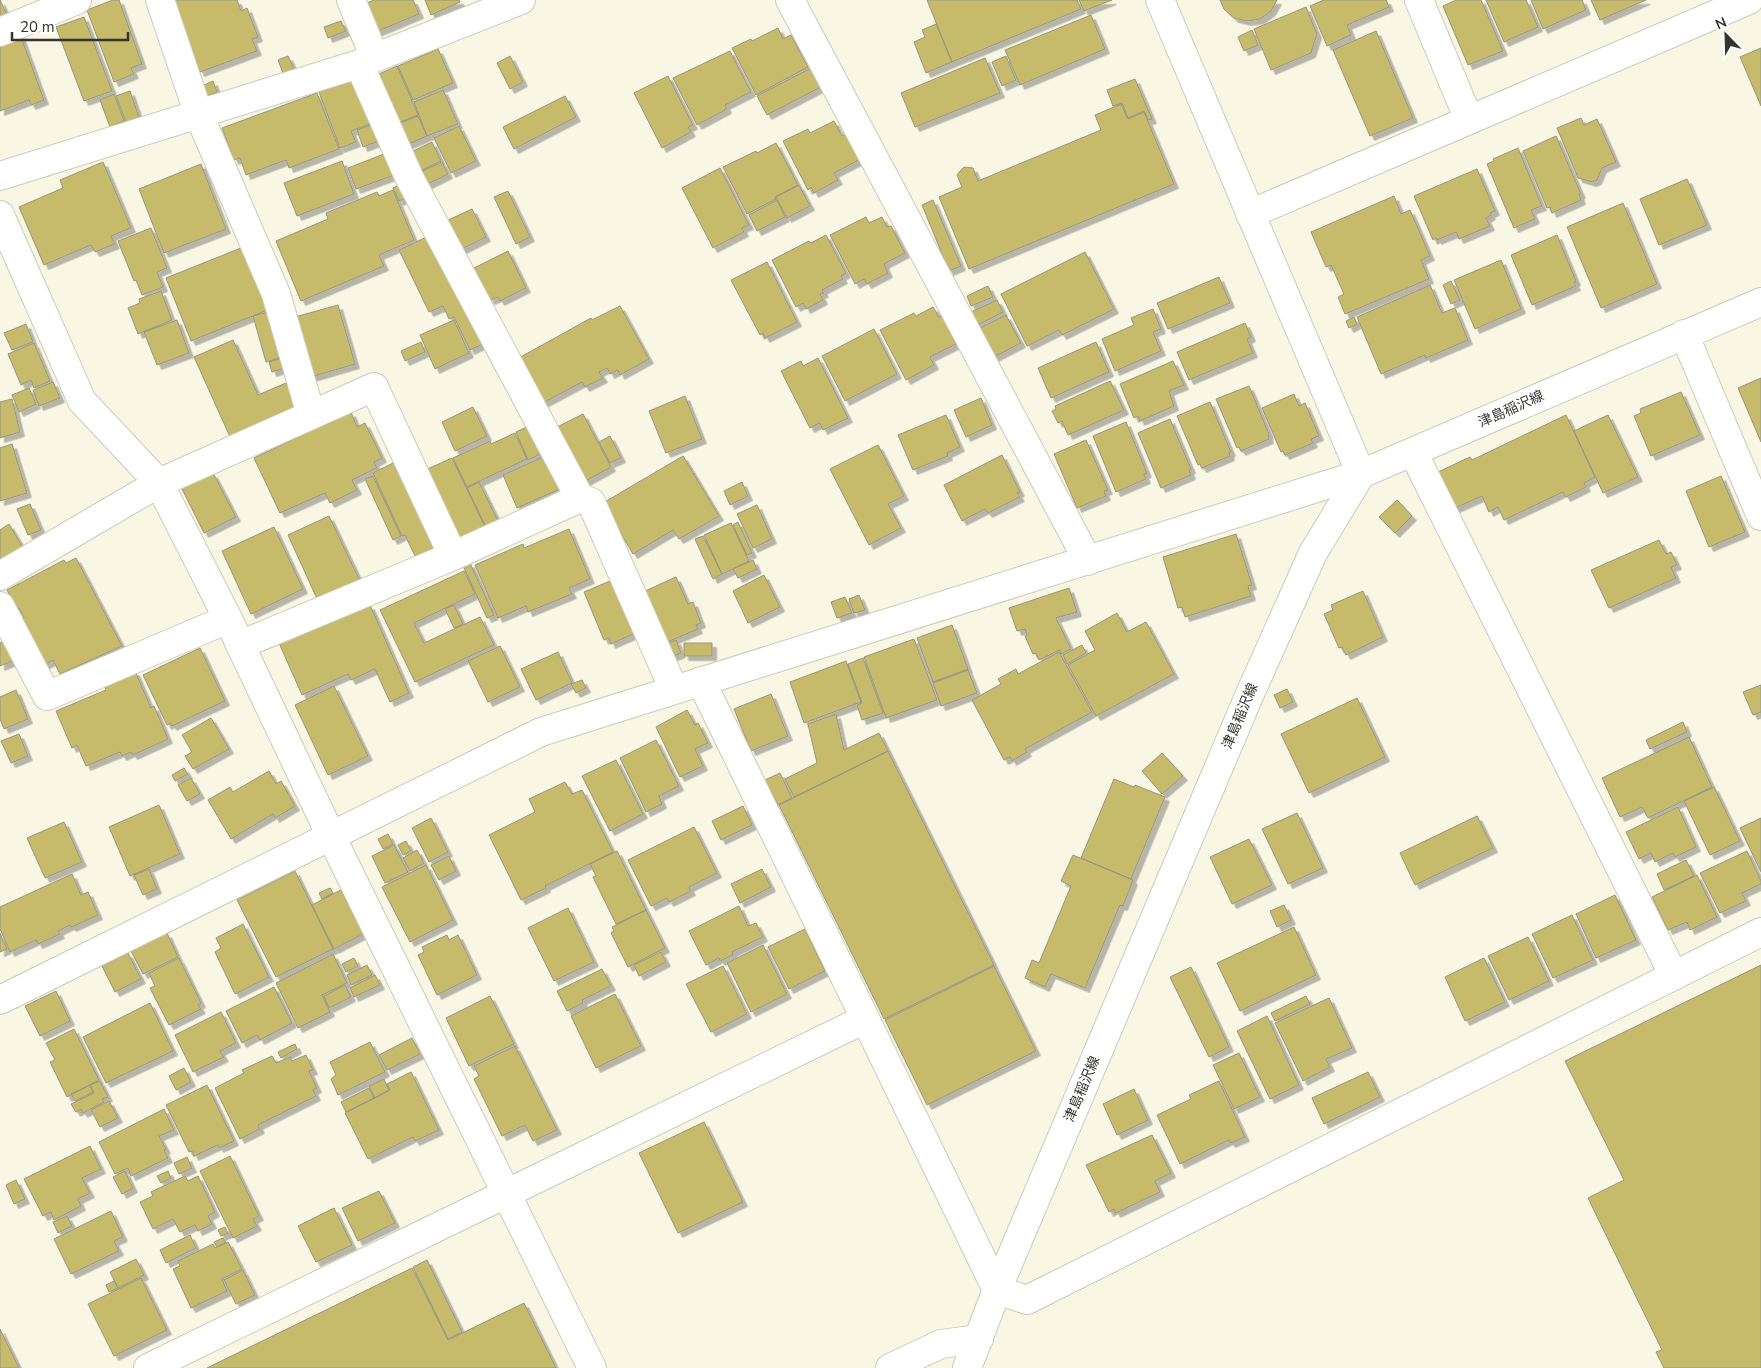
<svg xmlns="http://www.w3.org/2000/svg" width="1761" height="1368" font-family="'Nunito Sans','Noto Sans JP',sans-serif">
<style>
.building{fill:#c6bb6a;stroke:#969482;filter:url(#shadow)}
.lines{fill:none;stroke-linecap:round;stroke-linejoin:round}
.minor-casing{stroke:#cccab7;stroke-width:30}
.tertiary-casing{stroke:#cccab7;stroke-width:30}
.secondary-casing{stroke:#cccab7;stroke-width:30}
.minor{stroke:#fff;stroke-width:28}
.tertiary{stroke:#fff;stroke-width:28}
.secondary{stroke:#fff;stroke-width:28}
.labels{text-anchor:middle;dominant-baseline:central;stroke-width:4;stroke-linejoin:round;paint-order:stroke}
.street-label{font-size:14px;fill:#35342d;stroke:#fff}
</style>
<defs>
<filter id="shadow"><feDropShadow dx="4.5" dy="4.5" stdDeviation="0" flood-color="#0004"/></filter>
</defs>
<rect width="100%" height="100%" fill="#f9f7e4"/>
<path class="building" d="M0 0 9 19 0 22Z
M113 0H119L142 64 131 68 134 74 114 82 87 10Z
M173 0H237L241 11 247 8 258 37 252 39 257 51 200 72Z
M374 0H413L419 14 376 32 364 4Z
M425 0H459L460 2 431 15Z
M927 0H1077L1081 9 952 62Z
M1079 0H1112L1084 11Z
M1220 0H1277L1271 11 1260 19 1247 21 1234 18 1224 9Z
M1324 0H1386L1389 7 1347 25 1351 35 1327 46 1310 6Z
M1456 0H1481L1503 51 1468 65 1443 6Z
M1486 0H1526L1538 27 1504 42Z
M1531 0H1582L1586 10 1543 29Z
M1591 0H1646L1600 20Z
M1306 7 1317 34 1311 53 1271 70 1254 29Z
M1091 15 1105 49 1020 85 1005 50Z
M84 17 112 91 84 101 56 27Z
M341 21 346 31 328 38 324 27Z
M936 24 952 62 926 73 914 42 925 37 922 30Z
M778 28 783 39 791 35 808 67 756 95 732 48 751 39 752 41Z
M1252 30 1258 45 1244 51 1238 37Z
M1376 31 1413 118 1370 136 1333 50Z
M20 34 44 100 31 105 29 100 0 111V42Z
M1761 48V106L1740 57Z
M438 49 453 83 413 100 398 66Z
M730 51 751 92 725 105 727 109 697 125 673 78Z
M288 56 294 69 283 73 278 60Z
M510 56 523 82 510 89 497 63Z
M1006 56 1016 80 1002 86 992 62Z
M985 58 1000 93 915 127 901 93Z
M397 66 418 115 393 125 372 77Z
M811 68 821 87 767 115 757 96Z
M668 76 693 125 688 127 691 132 662 148 634 93Z
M353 79 370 124 351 131 356 142 340 148 319 92Z
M1135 79 1152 119 1148 120 1144 111 1128 118 1122 103 1113 106 1107 90Z
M213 81 217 92 207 96 202 86Z
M443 90 458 124 427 136 414 102Z
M130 91 140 120 127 125 116 96Z
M317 93 339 149 289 168 286 160 246 175 240 158 234 160 222 128Z
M114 94 124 121 110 127 100 100Z
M565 96 576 117 514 149 503 127Z
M1121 104 1128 119 1144 112 1174 184 969 269 939 197 962 187 957 175 961 170 964 167 973 168 978 181 1101 130 1095 115Z
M418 116 427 136 402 147 393 126Z
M1581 118 1584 125 1597 119 1616 162 1602 168 1597 180 1592 182 1578 178 1557 128Z
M834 121 842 136 846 134 859 160 834 173 838 180 814 193 811 187 808 190 783 141 808 129 810 133Z
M376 123 382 140 363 147 357 130Z
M459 126 476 161 451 173 434 138Z
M1556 136 1581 194H1579L1581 200 1552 213 1550 207 1547 208 1523 151Z
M432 142 441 161 416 173 407 154Z
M776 143 798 185 775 197 776 199 747 214 723 167 756 151 757 153Z
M1518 148 1542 206 1531 210 1535 219 1514 228 1487 164 1494 161 1493 159Z
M389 152 397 174 356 189 348 168Z
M342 161 354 194 297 216 284 183Z
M103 162 131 228 111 236 115 244 95 252 91 245 44 265 19 207 63 188 60 180Z
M442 162 448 174 422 187 416 174Z
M201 164 226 229 164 253 139 189Z
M720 168 749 225 742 228 744 232 713 248 682 188Z
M1477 169 1495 211 1490 213 1491 215 1486 218 1490 226 1459 239 1456 232 1437 240 1436 238 1433 240 1414 196Z
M1687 179 1707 225 1659 245 1640 199Z
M404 183 410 196 399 201 393 188Z
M799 185 810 206 787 218 776 197Z
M393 190 414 240 379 255 384 266 301 301 276 241 328 219 326 213 377 192 379 196Z
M508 191 530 237 516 244 494 197Z
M1394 196 1401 214 1410 210 1430 256 1421 260 1429 279 1345 314 1338 297 1344 294 1331 265 1326 267 1311 232Z
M777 200 785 217 757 231 749 215Z
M933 200 961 266 949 271 922 205Z
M1623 203 1657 284 1601 308 1567 227Z
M472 209 486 237 458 251 444 222Z
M866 217 869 223 882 217 887 227 891 226 905 253 884 264 888 273 867 284 864 279 855 284 830 235Z
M151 228 167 268 157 272 163 287 142 295 136 280 134 281 118 241Z
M433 234 485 343 470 350 454 317 449 319 443 306 429 312 399 250Z
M826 235 846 273 841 276 843 279 822 290 824 293 820 294 823 300 806 309 803 303 796 307 772 260 809 241 811 243Z
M1557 235 1576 281 1574 282 1576 286 1532 305 1511 255Z
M246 246 270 309 191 341 166 278Z
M508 251 526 288 500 301 498 297 490 300 474 268Z
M1085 252 1114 309 1062 335 1059 330 1027 346 1001 294Z
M1501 260 1521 309 1475 329 1454 280Z
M767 262 797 322 765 338 763 333 760 335 731 280Z
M1219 277 1230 303 1168 329 1157 303Z
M1451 281 1460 300 1451 304 1443 285Z
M1430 285 1442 313 1455 308 1468 340 1426 358 1425 355 1381 374 1357 317Z
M988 286 993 297 971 306 967 296Z
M161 291 172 320 138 334 128 308 140 303 139 299Z
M997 300 1003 312 976 326 969 313Z
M338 305 355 364 311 377 295 317Z
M620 306 649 359 620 375 618 370 610 374 607 368 599 372 603 378 585 387 582 382 541 404 517 359 591 318 592 320Z
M933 307 939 317 942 316 956 344 930 357 934 365 906 380 880 330 914 313 916 316Z
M1153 309 1161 329 1153 332 1161 351 1115 371 1102 339 1134 325 1131 318Z
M273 311 286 356 266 362 253 316Z
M1006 315 1021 343 992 358 978 329Z
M1354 317 1357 324 1349 328 1346 321Z
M177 320 189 353 157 365 144 332Z
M454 320 469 353 435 369 420 335Z
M1245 323 1251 337 1247 339 1253 353 1189 380 1177 352Z
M26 324 33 342 12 350 4 333Z
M874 329 897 374 845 401 822 356Z
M233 340 258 395 286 383 297 409 231 439 194 357Z
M421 342 425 352 405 361 401 351Z
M1096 342 1109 372 1051 398 1038 368Z
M34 343 50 381 34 388 31 380 21 385 8 354Z
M285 357 288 367 272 372 269 362Z
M818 358 848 418 823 430 820 423 810 428 781 371 801 361 803 366Z
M1173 361 1184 385 1169 391 1174 406 1140 421 1138 416 1134 418 1120 384Z
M1761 378V442L1738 388Z
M1110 381 1124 410 1068 435 1062 421 1058 423 1052 411 1056 409 1055 406Z
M53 382 60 398 39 406 33 390Z
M1249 386 1269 434 1268 435 1269 439 1241 451 1239 447 1237 448 1216 399Z
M29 388 36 404 19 412 12 395Z
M1681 392 1700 435 1651 456 1634 416 1641 413 1640 409Z
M1294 394 1299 406 1305 403 1319 436 1311 439 1313 443 1285 455 1283 451 1281 452 1262 408Z
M685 396 702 439 666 453 649 411Z
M981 398 992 425 966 437 954 410Z
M12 399 20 432 0 438V402Z
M1210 402 1231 452H1229L1230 456 1202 468 1200 464 1198 465 1177 416Z
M473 407 487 436 455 451 442 422Z
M351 412 357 427 365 423 382 458 374 462 377 468 352 480 357 490 330 503 325 493 280 513 254 458 304 434 303 431 323 421 325 425Z
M583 414 611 467 582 483 553 429Z
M946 415 960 447 947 453 948 456 913 470 898 435Z
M1566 415 1595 477 1584 483 1586 487 1566 497 1563 492 1504 520 1498 507 1489 512 1482 496 1453 509 1436 473 1470 457 1472 460Z
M1608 415 1638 477 1603 493 1574 431Z
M1170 419 1191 469 1189 470 1191 475 1161 488 1138 433Z
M1126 422 1147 473 1144 474 1146 479 1116 492 1093 436Z
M531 425 544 452 528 460 516 432Z
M515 433 527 459 467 487 453 458 490 441 491 444Z
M610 436 621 458 610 463 599 442Z
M1086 440 1108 490 1104 491 1106 496 1077 508 1054 454Z
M12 444 27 493 0 501V448Z
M878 445 904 496 888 504 901 528 869 545 830 469Z
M1002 455 1020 492 1017 493 1020 497 988 513 985 509 962 521 944 485Z
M545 456 560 489 517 508 503 475Z
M683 456 719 516 679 539 673 530 633 554 603 503Z
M452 458 487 531 461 543 423 471Z
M397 461 427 524 423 526 434 549 416 558 405 535 402 536 373 473Z
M213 473 236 517 204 533 182 489Z
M373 476 401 536 393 540 365 479Z
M1721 476 1745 532 1709 547 1686 491Z
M479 482 499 523 487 529 467 488Z
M742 482 748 496 730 505 724 491Z
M1397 500 1412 516 1395 533 1379 517Z
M30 504 41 530 28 535 17 509Z
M757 505 772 539 753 548 737 514Z
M329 516 360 581 318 601 288 535Z
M738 522 752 553 747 555 733 525Z
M731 523 749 561 722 574 704 535Z
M9 524 23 548 0 561V530Z
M274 527 303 589 251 614 222 551Z
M569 529 590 579 569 588 572 594 528 612 526 606 498 618 475 565 523 544 524 548Z
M1236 534 1252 585 1248 586 1251 596 1185 617 1182 607 1178 608 1163 557Z
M703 536 722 574 713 579 695 539Z
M1659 540 1666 554 1671 552 1677 565 1671 567 1676 578 1609 608 1591 570Z
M76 558 122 646 60 674 53 660 44 665 21 619 24 618 19 608 17 610 7 590 64 560 66 563Z
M753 560 757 569 738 578 733 569Z
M470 563 494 615 487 618 463 566Z
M464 571 475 594 414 623 424 643 480 617 494 645 415 682 380 610Z
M764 575 780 607 748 623 733 591Z
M676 577 688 604 693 602 701 623 696 625 698 629 665 643 643 592Z
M617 578 640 631 611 644 609 638 604 640 584 592Z
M1069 588 1077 612 1056 618 1071 649 1061 654 1060 650 1039 660 1036 653 1033 654 1025 636 1027 635 1025 629 1017 631 1009 608Z
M1363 591 1383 637 1346 655 1342 647 1339 648 1324 614 1333 610 1331 605Z
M859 595 865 610 854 613 849 599Z
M845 597 852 613 837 618 831 602Z
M370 605 409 693 390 702 375 669 351 680 348 674 302 695 279 643 364 606 365 608Z
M454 605 463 624 454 628 445 609Z
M1117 613 1127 632 1146 622 1174 674 1096 716 1068 665 1095 650 1085 631Z
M952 625 968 669 933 682 917 638Z
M914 639 937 700 886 718 864 657Z
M6 640 15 660 0 666V643Z
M676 640 681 653 671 657 666 644Z
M684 643H712V656H684Z
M1082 645 1086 653 1067 664 1063 655Z
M500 646 520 687 488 702 468 661Z
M200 648 225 701 172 726 171 723 167 725 143 675Z
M558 652 572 683 536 700 521 669Z
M1059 652 1092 712 1025 749 1027 752 1012 761 1010 757 1004 760 972 700 1001 684 998 679 1016 669 1018 674Z
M863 658 883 713 862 720 857 705 862 703 848 664Z
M846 661 861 702 804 723 790 682Z
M968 670 977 693 941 706 933 683Z
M135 671 151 708 154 706 168 739 133 755 131 752 122 756 120 752 86 766 77 745 72 748 56 711 106 690 104 685Z
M582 680 586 688 576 693 571 684Z
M1761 685V712L1753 715 1743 692Z
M334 686 368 756 328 775 295 705Z
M1287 689 1293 702 1280 708 1274 695Z
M16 690 28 719 4 729 0 719V697Z
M771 694 788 736 751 751 734 709Z
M1357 698 1385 757 1309 793 1281 734Z
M687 710 695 725 698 723 708 743 695 749 703 766 680 777 656 727Z
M836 714 844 750 879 733 888 751 794 797 785 779 817 763 808 724Z
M211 718 229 749 193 769 185 756 192 752 182 735Z
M1683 722 1687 732 1650 749 1646 740Z
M19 734 28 756 11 763 1 741Z
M1689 737 1712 787 1648 818 1642 807 1620 817 1602 778Z
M656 740 679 786 659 796 662 804 646 812 620 758Z
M888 751 994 965 884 1019 779 805Z
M1162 753 1183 776 1162 794 1142 771Z
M616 760 643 814 610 831 582 776Z
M184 768 188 774 175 781 172 775Z
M269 771 276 784 281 781 295 806 275 818 273 814 231 839 208 800 230 787 233 792Z
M780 773 792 798 778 805 765 780Z
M191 778 200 794 187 801 178 785Z
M1114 779 1134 787 1135 785 1165 797 1131 879 1081 858Z
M565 782 572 794 582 790 613 852 545 886 546 888 521 900 489 835 535 812 529 799Z
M1714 787 1740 841 1710 855 1684 801Z
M159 805 180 854 130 876 109 827Z
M743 806 752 825 721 840 712 821Z
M1678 807 1696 847 1675 857 1673 853 1655 862 1651 853 1639 859 1626 832Z
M1297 813 1323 868 1288 884 1262 829Z
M1477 816 1493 848 1415 885 1400 853Z
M431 818 448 852 429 862 412 828Z
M1761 818V872L1740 828Z
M64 822 82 862 45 878 27 838Z
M694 827 717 873 689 887 691 891 669 902 667 898 651 906 628 860Z
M388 834 393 844 383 849 378 839Z
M1249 839 1272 885 1232 904 1210 857Z
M406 841 411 851 403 855 398 845Z
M394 845 408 872 385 883 372 856Z
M417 850 424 863 410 871 403 858Z
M617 851 646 910 616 924 593 877 596 876 590 864Z
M1747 851 1761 881V884L1742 893 1746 901 1720 913 1700 873Z
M1073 855 1133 880 1123 906 1120 905 1085 988 1051 974 1045 987 1025 978 1032 960 1039 963 1071 886 1061 881Z
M449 856 456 871 439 880 431 865Z
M1686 860 1694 876 1664 890 1657 874Z
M426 865 453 920 410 942 382 887Z
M149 869 157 889 143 895 134 875Z
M762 869 771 887 740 903 731 884Z
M295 871 333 949 276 977 237 900Z
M72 874 81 895 88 892 98 915 72 927 70 925 58 931 60 934 38 944 36 940 10 952 0 929V907Z
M1697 875 1717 917 1690 930 1687 922 1668 930 1652 897Z
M330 888 333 893 322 899 319 893Z
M341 890 363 934 334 949 312 905Z
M1615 895 1636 940 1596 958 1576 914Z
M1284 905 1291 920 1277 927 1270 911Z
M739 906 748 926 756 923 763 937 732 952 733 955 720 961 719 958 706 965 689 931Z
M568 908 594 962 554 981 528 928Z
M646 910 665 948 628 967 611 933 614 931 612 927Z
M1572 915 1593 960 1553 978 1532 934Z
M243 924 269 977 235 994 215 952 221 948 216 938Z
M1294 927 1316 975 1240 1011 1217 963Z
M805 929 825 971 789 989 768 947Z
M0 933 7 949 0 952Z
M167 933 178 957 143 974 131 951Z
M447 935 449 940 458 935 477 975 437 995 418 955 424 952 422 947Z
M1528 937 1549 981 1509 1000 1488 956Z
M763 945 787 994 751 1012 727 963Z
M661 952 666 962 639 976 634 965Z
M128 953 141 979 115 992 102 966Z
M333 954 347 983 322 995 330 1012 298 1028 276 983Z
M179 958 201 1003 198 1005 201 1009 169 1025 150 988 155 986 149 973Z
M354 958 358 966 346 972 342 964Z
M1484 958 1505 1002 1465 1021 1445 977Z
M367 965 372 975 351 985 347 975Z
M1761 965V1368H1664L1656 1352 1662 1350 1588 1198 1624 1180 1565 1061Z
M723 966 747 1014 711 1032 686 984Z
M994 966 1036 1051 927 1105 885 1020Z
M1191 967 1229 1047 1209 1057 1170 977Z
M602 969 611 986 582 1000 583 1003 567 1011 557 991Z
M375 975 380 985 354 997 350 988Z
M345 985 351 997 329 1008 324 996Z
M274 987 292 1023 260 1040 257 1035 242 1043 226 1011Z
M56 991 70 1021 40 1036 25 1006Z
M615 994 641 1046 596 1068 571 1016Z
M490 996 514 1044 469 1066 446 1018Z
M1306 996 1310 1004 1275 1021 1271 1013Z
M1329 998 1352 1048 1326 1059 1330 1067 1303 1081 1275 1023Z
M150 1003 173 1051 106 1083 83 1037Z
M221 1012 236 1043 220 1051 224 1057 193 1072 175 1035Z
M1267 1016 1299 1085 1270 1099 1237 1031Z
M74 1029 99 1080 67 1097 50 1062 55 1060 46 1043Z
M412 1038 420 1054 387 1070 379 1055Z
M370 1042 385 1072 338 1095 331 1079 336 1075 330 1062Z
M295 1044 297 1049 281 1058 278 1052Z
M515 1046 557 1130 533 1141 525 1125 502 1136 474 1079 479 1076 474 1066Z
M1239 1053 1260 1097 1234 1109 1213 1065Z
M306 1055 313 1070 309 1071 317 1088 313 1090 316 1096 258 1125 260 1129 240 1139 215 1088 244 1073 242 1070 272 1056 276 1063 290 1057 292 1061Z
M184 1068 191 1082 176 1090 169 1076Z
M411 1072 439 1130 415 1141 413 1137 368 1159 345 1113 390 1090 387 1084Z
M1368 1072 1380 1097 1324 1124 1312 1098Z
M384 1079 389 1090 375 1098 369 1086Z
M100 1081 108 1097 102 1099 104 1102 83 1113 81 1109 76 1112 71 1104 94 1093 90 1085Z
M1219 1081 1245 1137 1231 1143 1229 1140 1180 1164 1157 1115 1191 1099 1189 1095Z
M90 1085 93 1092 75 1101 71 1094Z
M207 1085 234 1141 219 1148 218 1145 194 1156 192 1151 189 1152 166 1105Z
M369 1088 374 1098 346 1112 341 1102Z
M1134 1089 1148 1120 1117 1135 1103 1104Z
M109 1101 118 1118 100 1127 91 1110Z
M164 1109 174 1130 159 1136 166 1149 164 1150 168 1158 131 1176 128 1168 115 1174 99 1142Z
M704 1122 743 1202 678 1233 639 1153Z
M1152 1135 1171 1173 1155 1181 1160 1192 1116 1213 1114 1209 1109 1212 1086 1165Z
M90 1146 101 1169 82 1178 90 1193 78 1199 81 1206 54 1220 51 1212 43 1216 24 1179Z
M230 1156 259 1216 253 1219 257 1226 233 1238 200 1171Z
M187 1157 192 1168 179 1174 174 1163Z
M125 1171 133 1188 122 1194 113 1177Z
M168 1171 171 1178 161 1183 157 1176Z
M185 1176 188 1181 198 1176 215 1212 208 1216 212 1224 198 1231 195 1225 180 1232 173 1219 153 1229 140 1202 153 1196 151 1192Z
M16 1180 25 1199 14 1204 6 1185Z
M379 1191 395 1223 358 1241 342 1208Z
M334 1208 352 1245 316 1262 298 1226Z
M111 1211 123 1237 114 1241 119 1251 71 1274 54 1239Z
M67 1216 72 1226 58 1233 53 1222Z
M225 1227 228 1233 221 1236 218 1230Z
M190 1235 196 1248 166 1263 160 1250Z
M223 1238 226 1242 217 1247 214 1242Z
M228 1242 242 1269 222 1279 227 1291 191 1308 173 1269 180 1266 178 1261 213 1244 215 1248Z
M136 1259 144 1275 118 1288 110 1272Z
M427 1260 462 1332 448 1339 413 1267Z
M412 1268 448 1340 524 1303 556 1368H207Z
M243 1270 255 1295 236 1304 224 1280Z
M141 1278 167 1330 114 1356 88 1304Z
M114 1281 118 1288 109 1292 106 1285Z
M0 1329 19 1368H0Z"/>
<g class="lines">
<defs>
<path id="minor" d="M160 0 199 115 276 294 311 415
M351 0 375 58
M790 0 1088 561
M1419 0 1469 120
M0 32 77 0
M359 64 409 177 580 498 591 502 674 690
M0 176 359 64 521 0
M1250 214 1749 0
M0 215 82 401 159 483 228 619 331 836 592 1368
M1684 334 1761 516
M1413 452 1674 976
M0 576 159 483 374 387 453 556
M0 606 47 696 228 619
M240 645 453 556 580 498
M701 681 997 1290 1027 1300 1761 932
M0 1000 541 732 1361 474
M148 1368 865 1019
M890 1368 941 1344 979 1339"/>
<path id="tertiary" d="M1160 0 1361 474"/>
<path id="secondary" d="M967 1368 997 1290 1249 696 1313 553 1361 474 1761 302"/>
</defs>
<use href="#minor" class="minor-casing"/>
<use href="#tertiary" class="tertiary-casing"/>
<use href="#secondary" class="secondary-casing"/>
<use href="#minor" class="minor"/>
<use href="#tertiary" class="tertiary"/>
<use href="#secondary" class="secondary"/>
</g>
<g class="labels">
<g class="street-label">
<text transform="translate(1511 409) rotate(-24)">津島稲沢線</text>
<text transform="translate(1240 716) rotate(-67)">津島稲沢線</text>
<text transform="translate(1082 1089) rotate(-67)">津島稲沢線</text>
</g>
</g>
<g transform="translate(1726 35) rotate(337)" stroke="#ffffff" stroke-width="4" paint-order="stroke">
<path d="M0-4L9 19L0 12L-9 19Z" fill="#35342d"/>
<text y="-8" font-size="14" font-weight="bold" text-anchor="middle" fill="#35342d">N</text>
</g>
<path d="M12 32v8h116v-8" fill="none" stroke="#35342d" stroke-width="2.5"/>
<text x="20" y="32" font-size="15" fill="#35342d" stroke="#ffffff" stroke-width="4" paint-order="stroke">20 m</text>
</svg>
